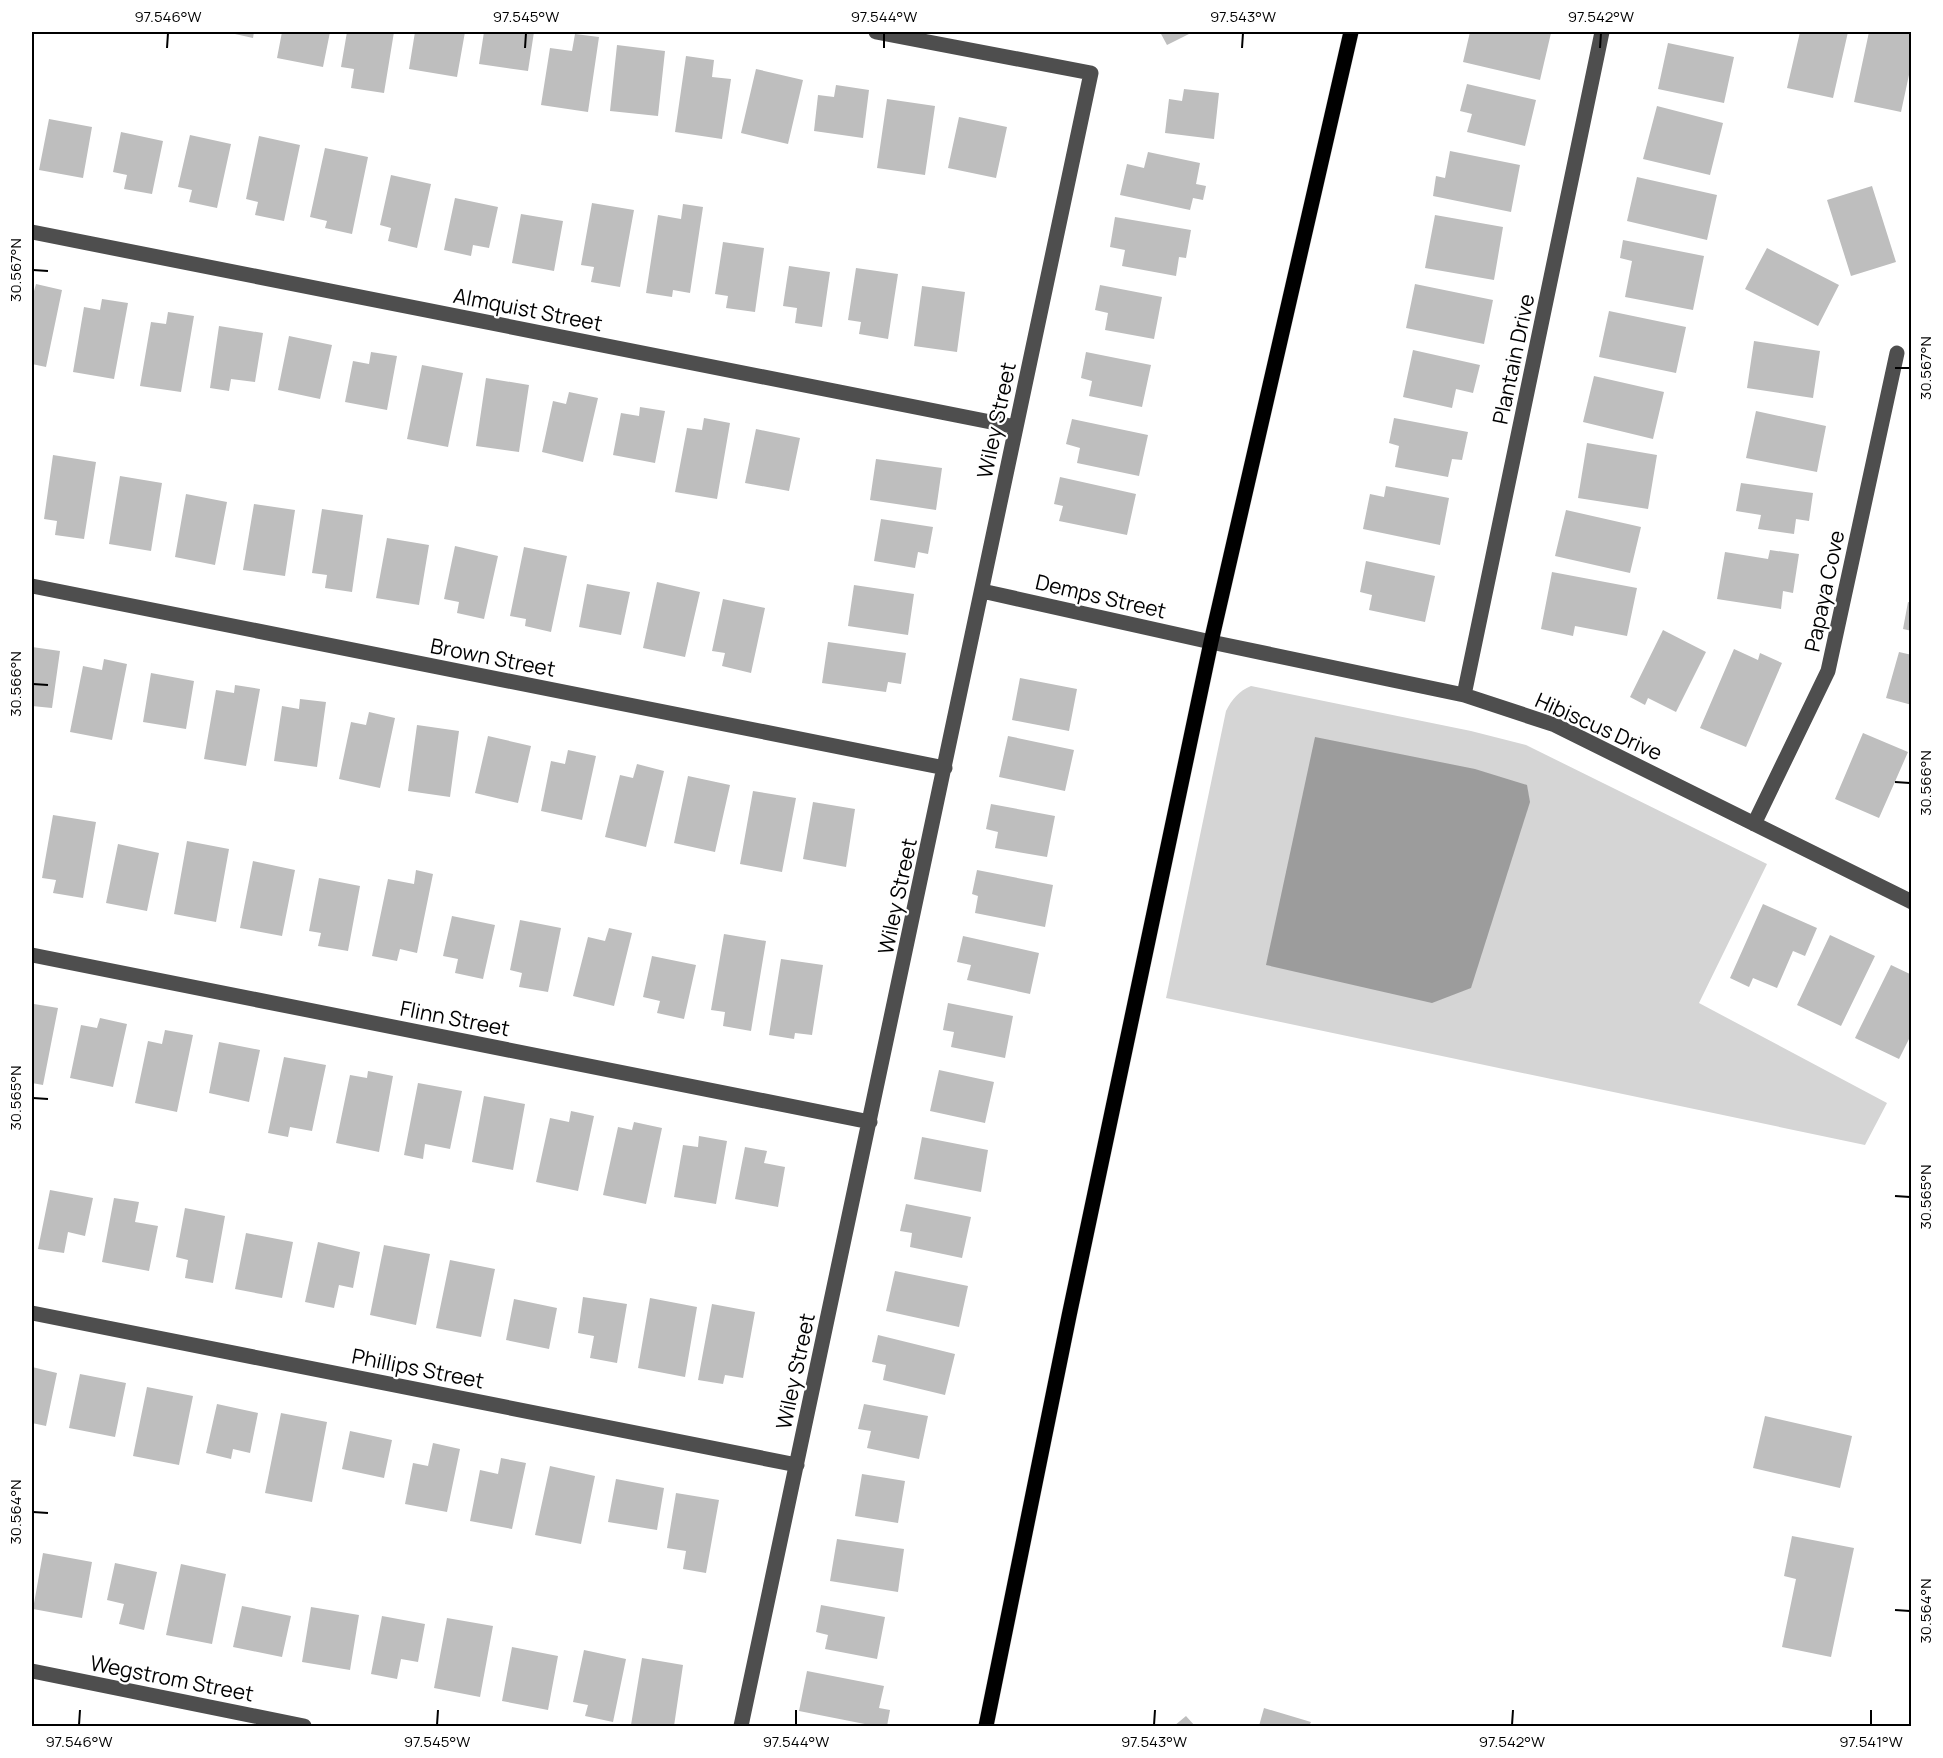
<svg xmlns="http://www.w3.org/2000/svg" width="1943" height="1758" font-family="Manrope,sans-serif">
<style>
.green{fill:#d5d5d5}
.water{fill:#9c9c9c}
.building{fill:#bebebe}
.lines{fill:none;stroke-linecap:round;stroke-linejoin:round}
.major-casing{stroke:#dbdbdb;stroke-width:16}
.minor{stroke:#4e4e4e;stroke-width:15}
.major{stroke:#000;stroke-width:15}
.ticks{fill:none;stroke:#000;stroke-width:2}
.labels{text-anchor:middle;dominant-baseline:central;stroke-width:4.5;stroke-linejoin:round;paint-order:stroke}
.street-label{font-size:21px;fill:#000;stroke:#fff}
.neatline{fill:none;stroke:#000;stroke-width:2}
.ticks-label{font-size:15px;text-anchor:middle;fill:#000}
</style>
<rect width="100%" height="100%" fill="#fff"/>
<path class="green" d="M1251 686 1471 731 1526 745 1767 864 1699 1003 1887 1103 1865 1145 1166 998 1226 711C1232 699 1239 691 1251 686Z"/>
<path class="water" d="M1315 737 1475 769 1527 785 1530 802 1471 988 1432 1003 1266 965Z"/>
<path class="building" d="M226 32H254L253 38Z
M282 32H330L323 67 277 58Z
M347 32H394L384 93 351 88 354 69 341 67Z
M415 32H465L457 77 409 69Z
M484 32H534L528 71 479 64Z
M1160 32H1193L1167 45Z
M1470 32 1551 33 1540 80 1463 62Z
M1800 32H1848L1833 98 1787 88Z
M1869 32 1912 33V61L1901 112 1854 102Z
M575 34 599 37 588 112 541 105 550 48 572 51Z
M1668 43 1734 57 1724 103 1658 89Z
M617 45 665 51 658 116 610 111Z
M686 56 714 60 712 77 731 79 722 139 675 132Z
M756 69 803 80 788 144 741 133Z
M1467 84 1536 100 1525 146 1467 132 1472 114 1460 111Z
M836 85 869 90 863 138 814 131 818 95 834 97Z
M1184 89 1219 93 1214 139 1165 133 1169 99 1182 101Z
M887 99 935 106 925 175 877 168Z
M1657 106 1723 123 1710 175 1643 159Z
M959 117 1007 127 996 178 948 168Z
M49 119 92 127 83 178 39 170Z
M121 132 163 141 152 194 124 189 127 175 113 172Z
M190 135 231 144 217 208 189 202 192 190 178 187Z
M259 136 300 145 284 221 255 215 258 202 246 199Z
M325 148 368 157 352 234 325 228 327 221 310 217Z
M1450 151 1520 165 1511 212 1433 196 1436 176 1445 178Z
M1148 152 1200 163 1196 184 1206 186 1203 200 1193 198 1190 210 1120 195 1127 164 1144 168Z
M391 175 431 184 417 248 388 241 391 228 380 225Z
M1637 177 1717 195 1707 240 1627 221Z
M1872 186 1896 262 1851 276 1827 200Z
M455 198 498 207 489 248 473 245 471 256 444 250Z
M592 203 634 210 620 287 591 282 594 267 581 265Z
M683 204 703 207 690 293 673 290 672 297 646 293 658 215 681 219Z
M521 214 563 221 554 271 512 263Z
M1435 215 1503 227 1494 280 1425 268Z
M1115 217 1191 230 1186 258 1179 257 1176 276 1122 266 1125 250 1110 247Z
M1623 240 1704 256 1693 310 1625 297 1632 261 1620 258Z
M723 242 764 248 755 312 726 308 728 296 715 294Z
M1767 248 1839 285 1818 326 1745 289Z
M789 266 830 272 822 327 795 323 797 308 783 306Z
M856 268 898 274 888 339 859 334 861 322 848 320Z
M36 284 62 290 46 367 32 364V298Z
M1415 284 1493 300 1484 344 1406 328Z
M1100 285 1162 297 1154 339 1105 330 1108 313 1095 310Z
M922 286 965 292 957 352 914 346Z
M102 299 128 303 114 379 73 372 84 307 100 310Z
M1609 311 1686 327 1676 373 1599 357Z
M168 312 194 316 181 392 140 386 151 322 166 324Z
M219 326 263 333 255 382 231 379 229 391 210 388Z
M289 336 332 345 320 399 278 390Z
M1754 341 1820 351 1813 398 1747 388Z
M1413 350 1480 365 1473 393 1456 389 1452 408 1403 397Z
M371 352 397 356 387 410 345 402 353 361 369 364Z
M1086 352 1151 365 1142 407 1089 396 1092 381 1081 378Z
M422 365 463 373 448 447 407 439Z
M1594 376 1664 392 1653 439 1583 422Z
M486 378 529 385 519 452 476 446Z
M569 392 598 398 583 462 542 452 553 401 566 404Z
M640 407 665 411 655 463 613 455 621 413 639 416Z
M1756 411 1826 426 1817 472 1746 458Z
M704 418 730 423 717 499 675 492 687 428 702 430Z
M1394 418 1468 432 1462 460 1452 459 1448 477 1395 467 1399 446 1389 443Z
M1072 419 1148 435 1139 476 1077 463 1080 448 1066 444Z
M756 429 800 438 789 491 745 483Z
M1587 443 1657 455 1648 509 1578 498Z
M53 455 96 462 84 539 55 535 57 521 44 519Z
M876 459 942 468 936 510 870 500Z
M120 476 162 483 151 551 109 544Z
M1060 477 1136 494 1127 535 1059 521 1063 506 1054 504Z
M1741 483 1813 493 1809 521 1796 519 1794 534 1758 529 1761 515 1736 511Z
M1386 486 1449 498 1440 545 1363 529 1370 494 1384 497Z
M186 494 227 502 215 565 175 557Z
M254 504 295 510 285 576 243 570Z
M322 509 363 515 352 592 325 588 327 575 312 573Z
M1566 510 1641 527 1630 573 1555 556Z
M881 519 933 527 928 554 918 552 915 568 874 561Z
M387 538 429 545 419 605 376 598Z
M455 546 498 556 484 619 457 613 459 602 444 599Z
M524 547 567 556 551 632 525 626 526 619 510 616Z
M1770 550 1799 554 1793 593 1783 591 1781 609 1717 599 1725 552 1768 559Z
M1366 561 1435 576 1425 622 1369 610 1372 595 1360 592Z
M1552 572 1637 588 1627 636 1575 626 1573 636 1541 629Z
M657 582 700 592 685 657 643 648Z
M587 584 630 592 621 635 579 627Z
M854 585 914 594 908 635 848 626Z
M723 599 765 608 751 673 722 666 725 653 712 651Z
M1908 602 1912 603V631L1903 629Z
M1663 630 1706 652 1676 712 1648 698 1645 705 1630 697Z
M828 642 906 653 901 684 888 682 886 692 822 683Z
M32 647 60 651 52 708 32 706Z
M1734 649 1758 660 1760 653 1782 663 1746 747 1700 728Z
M1899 652 1912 655V705L1886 698Z
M104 659 127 664 112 740 70 732 83 666 102 670Z
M151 673 194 681 186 729 143 722Z
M1020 678 1077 689 1069 731 1012 720Z
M235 685 260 689 246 766 204 759 216 690 234 693Z
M300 699 326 702 317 767 274 761 282 706 299 709Z
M369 712 395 718 380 788 339 779 351 722 366 725Z
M417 725 459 731 450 797 408 791Z
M1863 733 1908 752 1879 818 1835 799Z
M488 736 531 746 518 803 475 793Z
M1008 736 1074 750 1065 791 999 777Z
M568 750 596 756 582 820 541 811 551 761 565 764Z
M637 764 664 771 646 847 605 837 620 775 633 778Z
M688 776 730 785 715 852 674 843Z
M753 791 796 798 782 872 740 864Z
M813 802 855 809 846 867 803 859Z
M991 804 1055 816 1047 857 995 848 998 832 986 829Z
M53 815 96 822 83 898 53 893 56 880 42 878Z
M187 841 229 849 216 922 174 914Z
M118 844 159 853 147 911 106 903Z
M253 861 295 870 282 936 240 928Z
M416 870 433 874 417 953 400 949 397 961 372 956 388 879 414 884Z
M977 870 1053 885 1045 927 975 913 978 896 972 894Z
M319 878 360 886 348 951 318 946 321 933 309 931Z
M1763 904 1817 928 1805 956 1793 951 1777 988 1753 978 1749 987 1730 978Z
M452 916 495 925 483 979 455 973 458 959 443 956Z
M520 920 561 928 548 992 519 987 522 973 510 970Z
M609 928 632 933 614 1006 573 996 588 937 605 941Z
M724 934 766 941 751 1031 723 1026 725 1012 711 1010Z
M1830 935 1875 956 1841 1026 1797 1005Z
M963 936 1039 953 1030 994 967 980 971 965 957 962Z
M652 956 696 965 684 1019 657 1013 660 1001 643 997Z
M781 959 823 965 812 1035 795 1033 794 1039 769 1035Z
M1891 965 1912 975V1033L1899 1059 1855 1038Z
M948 1003 1013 1016 1005 1058 951 1047 954 1032 943 1030Z
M34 1004 58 1008 43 1085 32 1083V1010H33Z
M100 1018 127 1024 113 1087 70 1078 81 1025 97 1028Z
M165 1030 193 1035 177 1112 135 1103 148 1041 162 1044Z
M219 1042 260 1050 249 1102 209 1093Z
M284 1057 326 1065 312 1131 290 1127 288 1137 268 1133Z
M939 1070 994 1082 985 1123 930 1111Z
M368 1071 393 1076 379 1152 336 1143 350 1075 367 1078Z
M418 1083 462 1091 450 1149 425 1144 423 1159 404 1155Z
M484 1096 525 1104 513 1170 472 1162Z
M571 1111 594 1116 578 1191 536 1182 550 1118 569 1122Z
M634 1122 662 1128 646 1204 603 1195 618 1127 632 1130Z
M699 1136 727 1141 716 1204 674 1197 683 1145 698 1147Z
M922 1137 988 1150 981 1192 914 1179Z
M745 1147 767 1151 764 1163 785 1167 778 1207 735 1199Z
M50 1190 93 1198 85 1236 68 1232 64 1253 38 1249Z
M114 1198 139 1202 135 1222 158 1226 149 1271 102 1262Z
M906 1204 971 1217 962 1258 910 1247 912 1233 900 1231Z
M185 1208 225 1216 213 1283 185 1278 188 1260 176 1257Z
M246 1233 293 1242 282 1298 235 1289Z
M318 1242 360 1252 353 1288 339 1285 334 1308 305 1302Z
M384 1245 430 1254 416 1325 370 1315Z
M450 1260 495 1269 481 1337 436 1328Z
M895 1271 968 1286 959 1327 886 1311Z
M583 1297 627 1304 617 1363 590 1358 594 1336 578 1333Z
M650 1298 697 1307 685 1377 638 1368Z
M514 1299 557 1308 549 1349 506 1340Z
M712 1304 755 1312 743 1378 725 1375 723 1384 698 1380Z
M878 1335 955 1354 945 1395 883 1380 886 1365 872 1362Z
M32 1367 57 1373 46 1426 32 1423Z
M80 1374 126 1383 115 1437 69 1428Z
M147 1387 193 1396 179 1465 133 1456Z
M217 1404 258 1413 250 1453 233 1449 231 1459 206 1453Z
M864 1404 928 1416 919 1459 867 1448 871 1431 858 1429Z
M281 1413 327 1422 312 1502 265 1493Z
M1765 1416 1852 1436 1840 1488 1753 1468Z
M350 1431 392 1440 384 1478 342 1469Z
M433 1443 460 1449 447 1512 405 1504 413 1463 428 1466Z
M501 1458 526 1463 512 1529 470 1521 480 1470 498 1474Z
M550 1466 595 1476 581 1544 535 1535Z
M862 1474 905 1481 898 1523 855 1516Z
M616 1479 664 1488 657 1530 608 1522Z
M676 1493 719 1500 706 1573 683 1569 686 1551 667 1548Z
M1792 1536 1854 1548 1831 1657 1782 1647 1796 1579 1784 1576Z
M837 1539 904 1549 898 1592 830 1581Z
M43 1553 92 1562 82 1618 33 1609Z
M115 1563 157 1572 144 1630 119 1624 124 1604 107 1600Z
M181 1564 226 1574 212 1644 166 1635Z
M821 1605 885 1617 877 1659 825 1649 828 1635 816 1632Z
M242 1606 291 1616 282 1657 233 1647Z
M311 1607 359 1615 350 1670 302 1662Z
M382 1616 425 1624 418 1662 401 1659 397 1679 371 1674Z
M447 1618 493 1626 480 1697 434 1688Z
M512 1647 558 1656 548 1710 502 1701Z
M584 1650 626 1659 613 1722 585 1716 588 1705 573 1702Z
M642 1658 683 1665 674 1726 631 1725Z
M807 1671 884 1686 879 1708 890 1710 887 1726H875L799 1711Z
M1264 1708 1311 1722 1309 1726H1259Z
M1186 1716 1195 1726H1174Z"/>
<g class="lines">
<defs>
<path id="major" d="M986 1726 1069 1316 1211 642 1351 32"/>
</defs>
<use href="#major" class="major-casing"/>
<path class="minor" d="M32 232 1016 427
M32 586 945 768
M982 591 1211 642 1464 695 1555 725 1912 902
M1464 695 1602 32
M1754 824 1828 671 1897 353
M32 955 870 1122
M32 1313 797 1465
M32 1671 304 1726
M741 1726 1091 73 876 32"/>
<use href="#major" class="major"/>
</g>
<path class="ticks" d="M167 48 168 33M525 48 526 33M884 48V33M1242 48 1243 33M1600 48 1601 33M33 270 48 271M1895 368H1910M33 684 48 685M1895 782 1910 783M33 1098 48 1099M1895 1196 1910 1197M33 1512 48 1513M1895 1610 1910 1611M79 1725 80 1710M437 1725 438 1710M796 1725V1710M1154 1725 1155 1710M1512 1725 1513 1710M1871 1725V1710"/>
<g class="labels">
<g class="street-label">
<text transform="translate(528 309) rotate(11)">Almquist Street</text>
<text transform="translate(1513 359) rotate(-78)">Plantain Drive</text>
<text transform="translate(996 420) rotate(-78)">Wiley Street</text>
<text transform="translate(1824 591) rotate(-78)">Papaya Cove</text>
<text transform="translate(1101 596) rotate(13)">Demps Street</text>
<text transform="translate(493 657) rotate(11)">Brown Street</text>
<text transform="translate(1599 726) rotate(24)">Hibiscus Drive</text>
<text transform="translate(897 896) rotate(-78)">Wiley Street</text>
<text transform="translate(455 1018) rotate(11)">Flinn Street</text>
<text transform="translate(418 1368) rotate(11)">Phillips Street</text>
<text transform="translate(795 1371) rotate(-78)">Wiley Street</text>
<text transform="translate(172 1678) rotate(11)">Wegstrom Street</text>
</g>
</g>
<rect width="1943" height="1758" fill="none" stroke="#ffffff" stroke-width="66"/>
<rect x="33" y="33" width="1877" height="1692" class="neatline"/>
<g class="ticks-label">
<text x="168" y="22">97.546°W</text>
<text x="526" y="22">97.545°W</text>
<text x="884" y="22">97.544°W</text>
<text x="1243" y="22">97.543°W</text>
<text x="1601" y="22">97.542°W</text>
<text transform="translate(16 270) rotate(-90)" y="5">30.567°N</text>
<text transform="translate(1926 368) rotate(-90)" y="5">30.567°N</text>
<text transform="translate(16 684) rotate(-90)" y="5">30.566°N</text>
<text transform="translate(1926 783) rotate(-90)" y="5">30.566°N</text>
<text transform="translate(16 1098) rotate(-90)" y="5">30.565°N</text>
<text transform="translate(1926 1197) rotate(-90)" y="5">30.565°N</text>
<text transform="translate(16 1512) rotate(-90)" y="5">30.564°N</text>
<text transform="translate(1926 1611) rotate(-90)" y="5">30.564°N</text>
<text x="79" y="1747">97.546°W</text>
<text x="437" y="1747">97.545°W</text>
<text x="796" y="1747">97.544°W</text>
<text x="1154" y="1747">97.543°W</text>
<text x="1512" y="1747">97.542°W</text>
<text x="1871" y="1747">97.541°W</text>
</g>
</svg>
